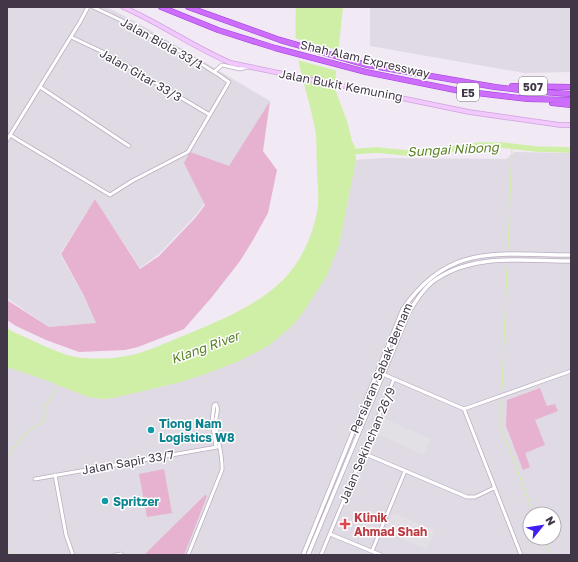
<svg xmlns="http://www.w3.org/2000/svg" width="578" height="562" font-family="'Golos Text',sans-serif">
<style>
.industrial{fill:#dfdae3;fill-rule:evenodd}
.green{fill:#e7b2cf}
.parking{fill:#e3e0e5}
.water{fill:#d0efa6}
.pier{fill:#f1e9f4}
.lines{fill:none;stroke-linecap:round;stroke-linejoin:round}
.stream{stroke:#d0efa6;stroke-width:1}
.river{stroke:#d0efa6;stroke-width:5.5}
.minor-casing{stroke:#bbaec2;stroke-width:4.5}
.tertiary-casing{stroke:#bbaec2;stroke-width:5}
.secondary-casing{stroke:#d0a2df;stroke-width:5.5}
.motorway-casing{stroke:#a23cda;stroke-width:6}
.minor{stroke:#fff;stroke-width:3}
.tertiary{stroke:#fff;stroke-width:3.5}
.secondary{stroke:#f1c9fd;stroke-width:4}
.motorway{stroke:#cd6dfb;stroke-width:5}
.culture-dot{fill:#0f9aa8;stroke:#fff;stroke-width:1.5}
.health-dot{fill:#e0444e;stroke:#fff;stroke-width:1.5}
.labels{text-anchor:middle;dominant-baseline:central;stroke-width:3;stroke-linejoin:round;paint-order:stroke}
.shield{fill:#fff;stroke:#7a737e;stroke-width:1}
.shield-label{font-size:11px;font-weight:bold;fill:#413747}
.street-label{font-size:12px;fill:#413747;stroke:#fff}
.culture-label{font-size:12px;font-weight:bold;fill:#0d838f;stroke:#fff;text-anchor:start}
.health-label{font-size:12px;font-weight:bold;fill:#be3a42;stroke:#fff;text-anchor:start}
.water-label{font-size:13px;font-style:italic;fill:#5a8128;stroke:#fff}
</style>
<rect width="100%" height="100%" fill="#f1e9f4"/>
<path class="industrial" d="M7 7H107L138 23 270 101 212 194 196 215 159 254 140 268 95 199 60 254 84 297 96 323 49 327 7 298Z
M370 7H571V72L525 73 370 46Z
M514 152 571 153V555H7V367L43 379 88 397 101 399 113 398 177 383 239 361 268 346 302 314 326 277 339 245 356 160 382 158 506 159ZM530 514H554V538H530Z"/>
<path class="green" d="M270 101 263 151 277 170 268 213 253 240 240 261 212 297 184 329 138 347 125 350 79 352 46 340 16 326 7 320V300L49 327 96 323 84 296 61 254 95 199 140 269 159 256 196 217 205 205 184 163 190 152 229 166Z
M540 388 547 406 555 404 558 411 535 420 545 445 525 453 530 467 523 470 506 426 507 400Z
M164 469 172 513 147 517 139 474Z
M205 495 207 496 184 555H144Z"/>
<path class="parking" d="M383 418 431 439 424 455 377 434Z
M393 513 435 530 427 550 385 531Z"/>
<path class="water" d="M296 7H343L335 82 336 92 347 121 352 141 355 147 356 160 339 245 326 277 302 314 293 325 268 346 239 361 205 374 177 383 113 398 101 399 88 397 43 379 7 367V328L13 332C33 340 63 357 84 358 98 359 112 359 126 356 144 353 161 345 178 338 212 324 256 307 283 280 302 261 315 231 318 205 319 193 317 180 317 168 316 157 317 146 316 135 312 109 303 84 298 58 295 41 295 24 296 7Z"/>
<path class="pier" d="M294 38 341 51 338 71 297 60Z"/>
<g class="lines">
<path class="stream" d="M508 249 512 147
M502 390 507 268
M501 400V428L534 514
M7 458C13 451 17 442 24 435 30 428 38 426 45 420V407L59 385
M544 538 550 555
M7 550 13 555"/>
<path class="river" d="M350 152 376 150 408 153 445 150 479 145H501L536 149 571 150"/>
<defs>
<path id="minor" d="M71 37 109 55 210 115
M214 72 222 65 240 69 247 67
M40 87 129 146
M10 135 110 195 132 181 188 152 229 82C224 79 220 75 214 72 176 47 134 26 93 7
M7 140 80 22 88 7
M378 372 464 409 571 371
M464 409 521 555
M363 453 467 497H475L494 488
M55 475 66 535 73 555
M35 479 217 447
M330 534 381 555
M372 551 405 471
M115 555 121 554
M188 555 222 470C223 453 216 438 216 422 215 416 220 410 216 404L214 405 212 421 216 447
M321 555 394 379"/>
<path id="tertiary" d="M303 555 403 309C449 242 499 255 571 255
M308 555 409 312C415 302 422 291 431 283 470 252 525 261 571 261"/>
<path id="secondary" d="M123 7C160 23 193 47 231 63L469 112 560 125H571"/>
<path id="motorway" d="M161 7 218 30 275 48 366 72 460 91 528 99 571 100
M188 7 280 40 367 65 495 87 528 91 571 94
M512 86 571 87
M552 103 571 105"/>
</defs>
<use href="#minor" class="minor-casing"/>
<use href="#tertiary" class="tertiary-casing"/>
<use href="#secondary" class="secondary-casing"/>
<use href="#motorway" class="motorway-casing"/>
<use href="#minor" class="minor"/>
<use href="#tertiary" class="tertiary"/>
<use href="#secondary" class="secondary"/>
<use href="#motorway" class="motorway"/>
</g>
<g class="culture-dot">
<circle cx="151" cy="430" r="4"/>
<circle cx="105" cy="501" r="4"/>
</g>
<path class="health-dot" d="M343 518h4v4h4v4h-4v4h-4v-4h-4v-4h4z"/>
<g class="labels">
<g class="shield">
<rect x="519" y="77" width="28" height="18" rx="3"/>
<rect x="457" y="83" width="22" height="18" rx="3"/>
</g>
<g class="shield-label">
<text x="533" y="86">507</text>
<text x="468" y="92">E5</text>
</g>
<g class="street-label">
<text transform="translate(162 43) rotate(29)">Jalan Biola 33/1</text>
<text transform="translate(365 59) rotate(13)">Shah Alam Expressway</text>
<text transform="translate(141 75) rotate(30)">Jalan Gitar 33/3</text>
<text transform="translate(341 85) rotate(11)">Jalan Bukit Kemuning</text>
<text transform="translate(381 368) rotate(-67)">Persiaran Sabak Bernam</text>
<text transform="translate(367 445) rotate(-67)">Jalan Sekinchan 26/9</text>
<text transform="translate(128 462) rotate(-10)">Jalan Sapir 33/7</text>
</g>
<g class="culture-label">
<text x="159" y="423">Tiong Nam<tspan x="159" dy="14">Logistics W8</tspan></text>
<text x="113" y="501">Spritzer</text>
</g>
<g class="health-label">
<text x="354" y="517">Klinik<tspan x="354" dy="14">Ahmad Shah</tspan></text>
</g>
<g class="water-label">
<text transform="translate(453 149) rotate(-3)">Sungai Nibong</text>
<text transform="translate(205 347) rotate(-20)">Klang River</text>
</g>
</g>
<rect width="578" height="562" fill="none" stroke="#413747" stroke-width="16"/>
<g transform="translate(542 526) rotate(60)"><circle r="19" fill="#ffffff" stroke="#b3afb5"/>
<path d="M0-3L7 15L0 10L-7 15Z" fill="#411ef5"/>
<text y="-6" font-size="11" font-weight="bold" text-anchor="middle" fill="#413747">N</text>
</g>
</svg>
